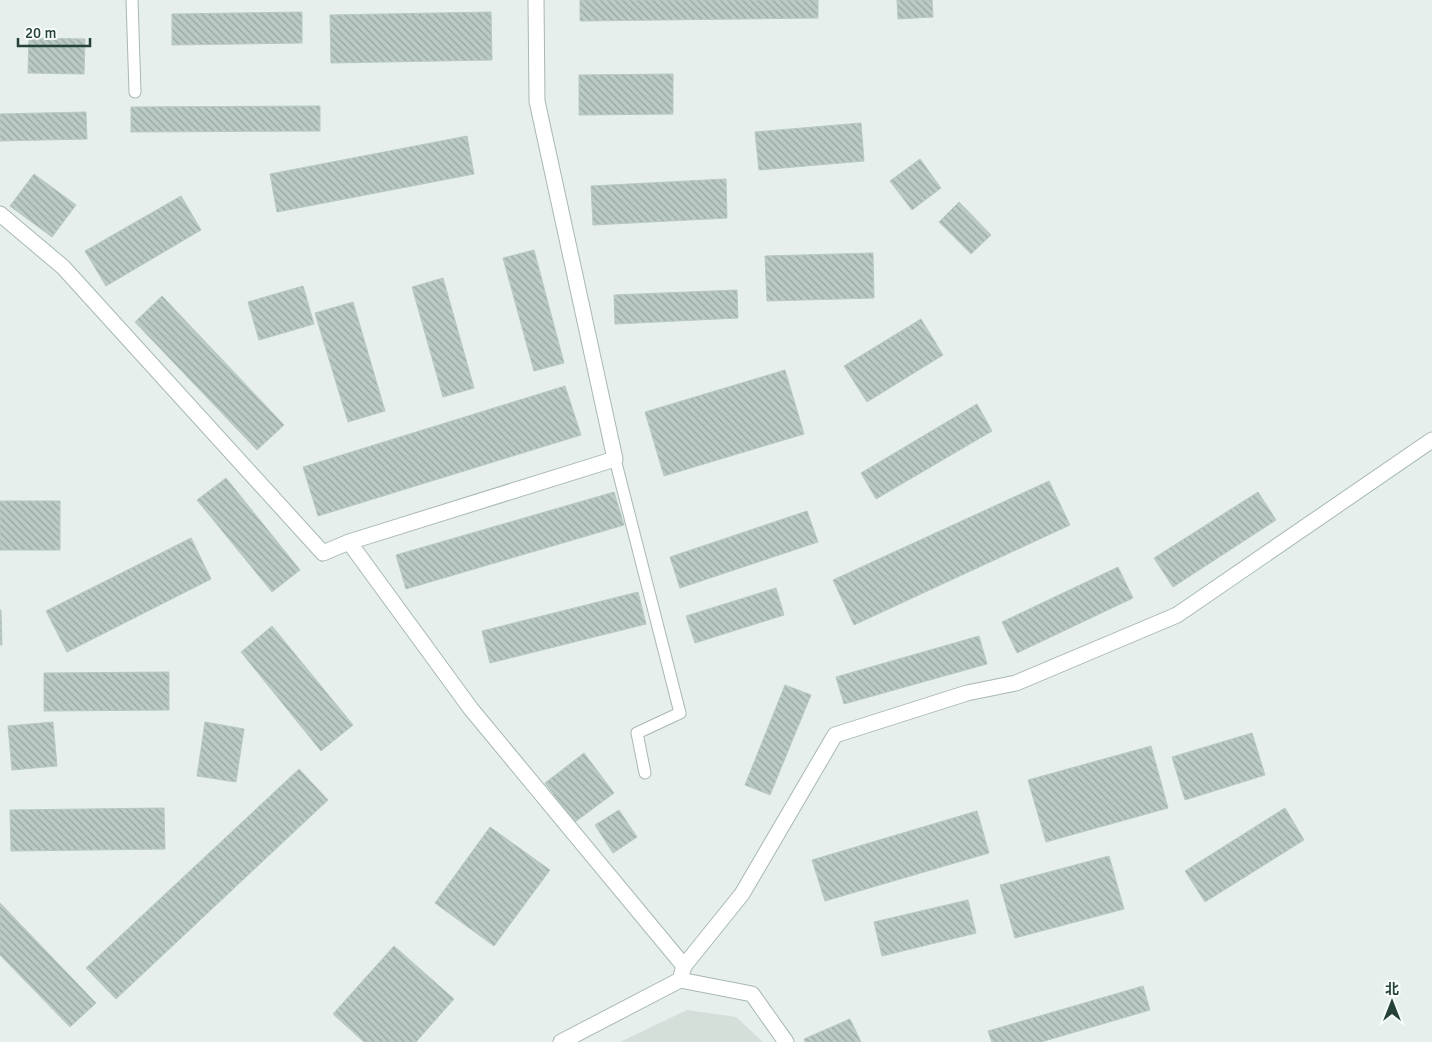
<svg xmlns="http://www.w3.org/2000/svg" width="1432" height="1042" font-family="Signika,'Noto Sans SC',sans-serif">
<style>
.built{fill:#d4dfda}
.building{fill:url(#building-back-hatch);stroke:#b8c9c2}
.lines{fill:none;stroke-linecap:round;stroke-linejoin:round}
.lane-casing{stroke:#a8b8b2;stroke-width:13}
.street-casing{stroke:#a8b8b2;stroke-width:17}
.lane{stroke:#fff;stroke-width:11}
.street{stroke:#fff;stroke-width:15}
</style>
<defs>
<pattern id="building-back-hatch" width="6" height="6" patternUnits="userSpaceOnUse" patternTransform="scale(1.25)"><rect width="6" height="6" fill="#bbcac4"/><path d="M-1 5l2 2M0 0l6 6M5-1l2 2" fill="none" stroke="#98a6a0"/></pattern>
</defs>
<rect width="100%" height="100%" fill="#e6efeb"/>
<path class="built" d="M687 1010 736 1017 763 1042H620Z"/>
<path class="building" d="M580 0H818V18L580 21Z
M897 0H932L933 17 898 19Z
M302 12V43L172 45V14Z
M491 12 492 60 331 63 330 15Z
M29 38 85 39 84 74 28 73Z
M673 74V114L579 115V75Z
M320 106V131L131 132V107Z
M86 112 87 139 0 141V114Z
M861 123 864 161 759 170 755 132Z
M467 136 474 174 277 212 270 174Z
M920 159 941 188 912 210 890 181Z
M34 174 76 205 52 237 10 206Z
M726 179 727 218 593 225 591 186Z
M181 196 201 230 106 286 85 251Z
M959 202 991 235 971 254 939 222Z
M534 250 564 363 534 371 503 258Z
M873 253 874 298 767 301 765 256Z
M443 278 474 388 443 397 412 287Z
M303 286 314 324 259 340 248 302Z
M737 290 738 318 615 324 614 295Z
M162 296 284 425 257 450 135 322Z
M353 302 385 411 348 422 315 313Z
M921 319 943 355 867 402 844 366Z
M785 370 804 434 664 476 645 412Z
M565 386 581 435 318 516 303 467Z
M977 404 992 431 876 499 861 473Z
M226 478 300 570 272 592 197 500Z
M1049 481 1070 525 854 625 833 580Z
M614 492 624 525 406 589 396 555Z
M1258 492 1276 520 1173 587 1154 558Z
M0 501H60V550H0Z
M807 511 818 542 680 588 670 557Z
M191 538 211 579 67 652 46 611Z
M1118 567 1133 598 1017 653 1002 622Z
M776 588 784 615 695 643 686 616Z
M638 592 646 624 490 663 482 631Z
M0 610H1L2 645H0Z
M272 626 353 725 321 751 241 652Z
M979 636 987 664 844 704 836 677Z
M169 672V710L44 711V673Z
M785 685 811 695 770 795 745 785Z
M53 722 57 766 12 770 8 726Z
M205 722 244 729 236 782 197 776Z
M1252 733 1265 775 1185 800 1172 757Z
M1151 746 1168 808 1046 842 1028 780Z
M584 753 614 793 575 822 545 783Z
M299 769 328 800 116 999 86 968Z
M164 808 165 849 11 851 10 810Z
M1285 808 1304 840 1205 902 1185 871Z
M619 810 637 837 613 853 595 825Z
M977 811 989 853 825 901 812 860Z
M490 827 550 870 494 946 435 903Z
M1109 856 1124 909 1015 938 1000 885Z
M968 900 976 933 882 956 874 922Z
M0 903 96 1003 70 1027 0 955Z
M394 946 454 999 416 1042H364L333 1014Z
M1143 986 1150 1010 1041 1042H992L988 1031Z
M850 1019 861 1042H805L804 1039Z"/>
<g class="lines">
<defs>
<path id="lane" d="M132 0 135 92
M615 459 680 713 637 733 645 773"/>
<path id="street" d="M0 214 63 267 323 553 349 542 615 459 537 101 536 0
M349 542 471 709 684 966
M680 980 752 994 786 1042
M561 1042 680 980 684 966 742 894 835 735 967 693 1016 683 1177 615 1432 440"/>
</defs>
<use href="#lane" class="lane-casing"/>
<use href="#street" class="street-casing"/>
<use href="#lane" class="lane"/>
<use href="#street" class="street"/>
</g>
<g transform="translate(1392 1002)" stroke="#f7fbf9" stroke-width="4" paint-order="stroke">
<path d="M0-4L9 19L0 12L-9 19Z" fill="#24423a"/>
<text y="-8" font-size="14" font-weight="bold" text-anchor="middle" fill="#24423a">北</text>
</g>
<path d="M18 38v8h72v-8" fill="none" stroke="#24423a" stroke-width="2.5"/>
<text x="25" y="38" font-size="15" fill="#24423a" stroke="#f7fbf9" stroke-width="4" paint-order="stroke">20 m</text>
</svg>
